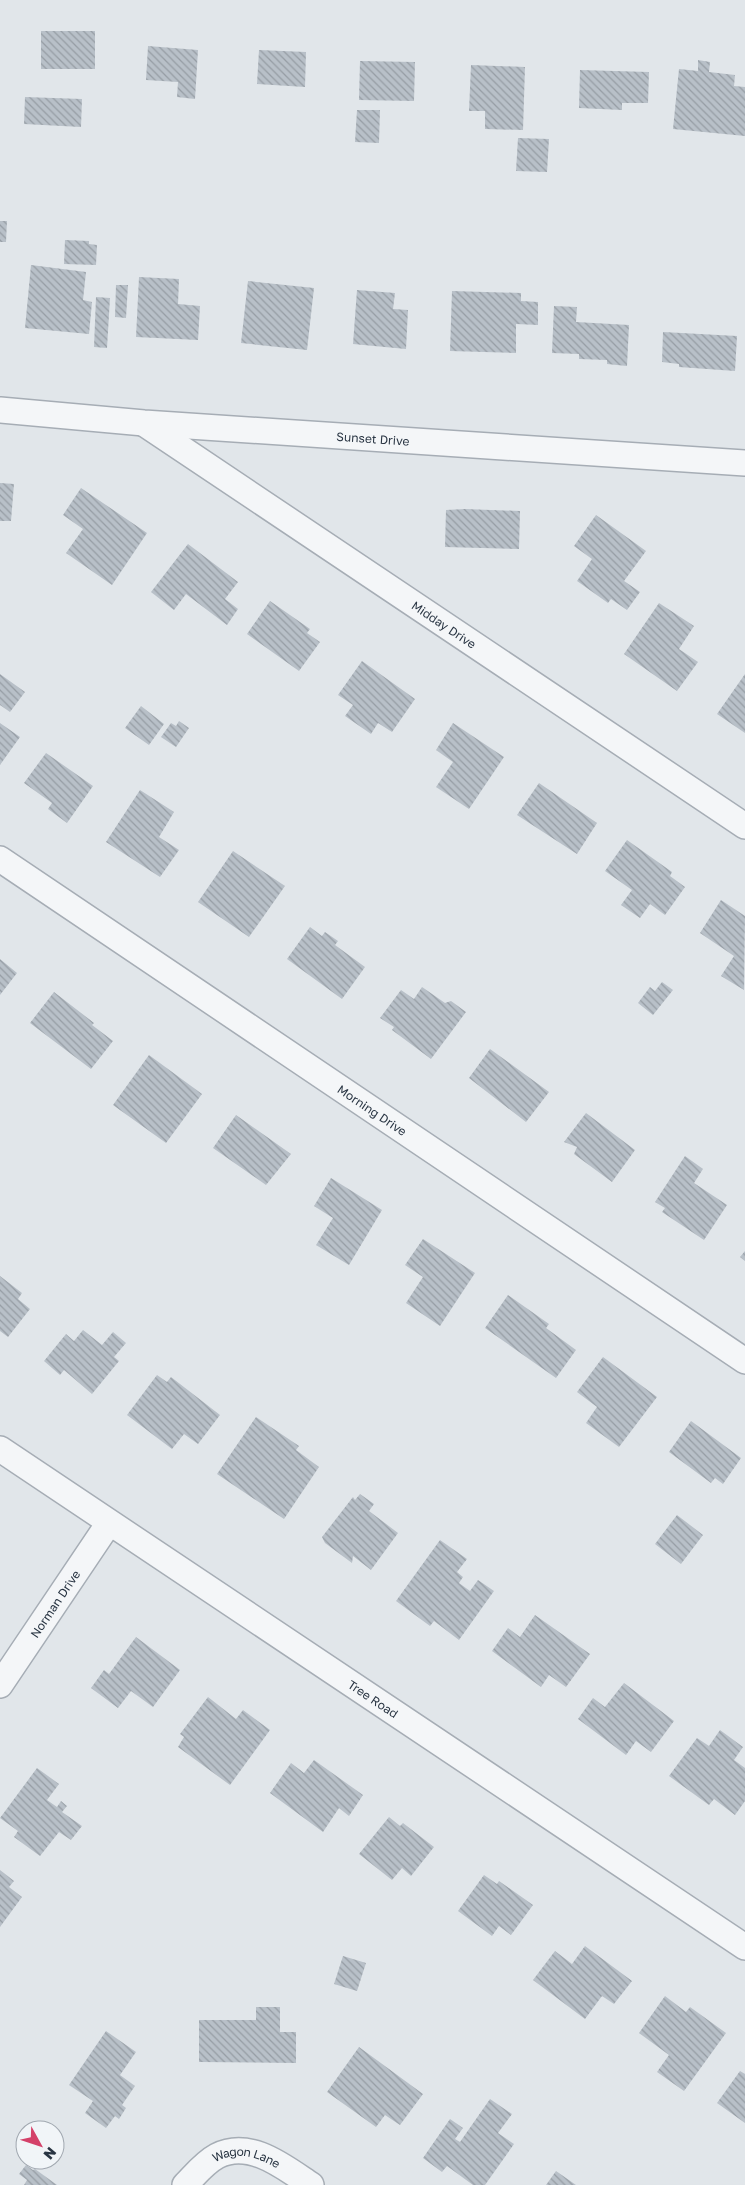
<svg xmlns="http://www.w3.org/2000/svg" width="745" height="2185" font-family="'Golos Text',sans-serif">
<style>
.building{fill:url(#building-back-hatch)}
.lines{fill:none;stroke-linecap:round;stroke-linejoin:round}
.street-casing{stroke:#a6adb5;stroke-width:28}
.street{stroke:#f4f6f8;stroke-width:25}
.labels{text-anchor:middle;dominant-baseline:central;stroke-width:4;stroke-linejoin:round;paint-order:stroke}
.street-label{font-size:12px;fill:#293543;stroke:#f1f5f8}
</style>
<defs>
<pattern id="building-back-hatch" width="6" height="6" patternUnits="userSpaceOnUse" patternTransform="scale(1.25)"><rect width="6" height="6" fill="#b8c0c8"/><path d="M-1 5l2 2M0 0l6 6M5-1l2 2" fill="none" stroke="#969da4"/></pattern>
</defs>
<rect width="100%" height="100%" fill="#e1e6ea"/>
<path class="building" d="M41 31H95V69H41Z
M148 46 198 50 195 99 177 97 178 82 146 80Z
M259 50 306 52 305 87 257 84Z
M698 60 710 62 709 72 735 75 734 86 745 87V136L673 129 679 69 698 71Z
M360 61 415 62 414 101 359 100Z
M471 65 525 67 523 130 485 129V111H469Z
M580 70 649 72 648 103H622V110L579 108Z
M25 97 82 99 81 127 24 124Z
M357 110H380L379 143 355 142Z
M518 138 549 139 547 172 516 171Z
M0 221H7L6 242H0Z
M65 240 89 241V244L97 245 96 265 64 264Z
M31 265 86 272 83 300 92 302 89 334 25 328Z
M139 277 179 279 178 304 200 306 198 340 136 337Z
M248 281 314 288 307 350 241 343Z
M116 285H128L126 318 115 317Z
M357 290 395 293 393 309 408 310 406 349 353 344Z
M452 291 521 293V301L538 302V325L516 324V353L450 351Z
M96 297 110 298 107 348 94 347Z
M554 306 577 307 576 322 629 325 627 366 607 364V360L579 359V354L552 353Z
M663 332 737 336 735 371 679 367V364L662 362Z
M0 483 14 484 11 521H0Z
M81 488 147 533 112 585 66 553 83 529 63 515Z
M465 509 520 511 519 549 445 547 446 510Z
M596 515 646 551 624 581 640 592 627 610 611 599 608 603 577 581 592 559 574 546Z
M188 544 238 582 225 599 238 609 227 625 186 594 174 610 151 592Z
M270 601 310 629 307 633 320 642 299 671 247 634Z
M659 603 694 626 679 649 698 662 677 691 624 654Z
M362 661 415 699 392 732 378 723 371 734 345 716 353 705 338 695Z
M0 674 25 692 10 712 0 705Z
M745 674V733L717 714Z
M141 706 164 724 149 745 125 728Z
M179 721 189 728 176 747 161 737 171 723 176 726Z
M0 723 20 737 0 765Z
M453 723 504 757 469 809 436 787 453 762 436 750Z
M46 753 93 786 67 823 48 809 52 803 24 783Z
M539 783 597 823 577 854 517 815Z
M140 790 174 812 159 837 179 850 160 877 106 842Z
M627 840 672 872 670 876 685 887 665 915 650 904 640 918 621 905 632 890 605 871Z
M233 851 285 886 249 937 198 902Z
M721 900 745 916 744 990 721 976 734 956 700 933Z
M310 927 322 936 325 932 338 941 335 945 365 967 342 999 287 959Z
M0 959 17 973 0 995Z
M662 982 673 990 653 1015 638 1003 650 987 655 991Z
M422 987 445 1003 451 1001 466 1012 431 1059 392 1030 394 1027 380 1018 401 990 414 999Z
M54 992 94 1023 92 1025 113 1041 91 1069 30 1023Z
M490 1049 549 1092 526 1122 469 1078Z
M149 1055 202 1094 166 1143 113 1105Z
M586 1113 635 1150 612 1182 574 1154 577 1147 564 1142Z
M236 1115 291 1154 266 1185 213 1148Z
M685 1156 703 1169 694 1183 727 1205 704 1240 662 1212 665 1208 655 1202Z
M331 1178 382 1210 349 1265 316 1245 333 1218 314 1206Z
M423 1239 475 1273 440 1326 406 1303 423 1277 405 1265Z
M745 1251V1261L740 1257Z
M0 1276 22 1293 18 1299 30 1309 8 1337 0 1331Z
M508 1295 549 1324 546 1328 576 1350 556 1378 485 1328Z
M83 1330 102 1345 113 1332 126 1343 114 1357 119 1361 92 1394 64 1370 60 1375 44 1361 66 1334 74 1341Z
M603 1357 657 1397 619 1447 586 1423 597 1407 577 1392Z
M157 1375 167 1382 171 1377 220 1415 198 1444 184 1434 172 1449 127 1415Z
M256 1417 299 1446 296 1450 319 1467 284 1519 217 1474Z
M691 1421 741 1458 723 1484 715 1478 711 1483 669 1452Z
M360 1494 374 1504 369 1511 398 1533 371 1570 353 1556 352 1563 325 1543 322 1537 353 1497 355 1500Z
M677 1515 703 1535 681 1564 655 1544Z
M440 1540 467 1559 457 1572 463 1577 459 1583 470 1591 478 1580 494 1591 459 1640 434 1621 430 1626 396 1601Z
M535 1615 590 1654 566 1687 549 1675 541 1687 492 1651 508 1628 520 1637Z
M136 1637 180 1670 153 1707 131 1691 118 1708 91 1688 104 1670 109 1674Z
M624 1683 674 1721 651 1752 636 1741 626 1755 578 1719 593 1698 605 1707Z
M208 1697 236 1719 243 1710 270 1730 230 1785 178 1747 184 1737 180 1734Z
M720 1730 743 1747 734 1760 745 1768V1801L735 1815 714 1799 709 1805 669 1776 697 1738 709 1746Z
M314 1760 363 1795 349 1816 339 1808 323 1832 270 1793 291 1763 304 1773Z
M37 1768 59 1784 47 1800 57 1807 61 1801 67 1806 62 1812 82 1826 71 1840 59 1832 40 1856 14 1837 18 1831 0 1818Z
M389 1817 400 1826 403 1823 434 1847 411 1876 402 1868 392 1880 359 1854Z
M0 1870 14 1881 9 1887 22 1897 0 1927Z
M484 1875 497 1884 499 1881 533 1905 511 1935 499 1926 492 1936 458 1911Z
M585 1946 632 1981 614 2004 602 1996 585 2019 533 1980 555 1951 572 1964Z
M343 1956 366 1963 357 1991 334 1984Z
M665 1996 686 2012 690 2007 726 2033 684 2091 657 2072 669 2055 639 2033Z
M256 2007H280V2032H296V2063L199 2062V2020H256Z
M106 2031 136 2052 120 2075 135 2086 122 2105 126 2108 119 2119 115 2116 106 2128 85 2113 93 2101 69 2085Z
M359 2047 423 2094 400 2125 385 2115 376 2127 327 2092Z
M740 2071 745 2074V2123L717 2103Z
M490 2099 512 2114 498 2133 514 2144 485 2185H473L447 2166 442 2172 423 2158 450 2119 463 2128 455 2139 460 2142Z
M26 2165 33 2170 35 2169 57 2185H24L27 2180 19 2174Z
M556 2171 576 2185H546Z"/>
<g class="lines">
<defs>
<g id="street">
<path id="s1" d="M0 410 144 423 745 463"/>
<path id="s2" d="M145 424 745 826"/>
<path id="s3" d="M0 859 745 1361"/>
<path id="s4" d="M0 1449 745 1947"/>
<path id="s5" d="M0 1685 109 1523"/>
<path id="s6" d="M185 2185C195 2175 204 2163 217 2156 250 2139 284 2167 311 2185"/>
</g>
</defs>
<use href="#street" class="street-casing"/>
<use href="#street" class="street"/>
</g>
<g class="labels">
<g class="street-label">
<text stroke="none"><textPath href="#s1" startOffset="374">Sunset Drive</textPath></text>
<text stroke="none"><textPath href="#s2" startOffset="360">Midday Drive</textPath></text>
<text stroke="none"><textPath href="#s3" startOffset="449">Morning Drive</textPath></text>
<text stroke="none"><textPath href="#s5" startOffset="98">Norman Drive</textPath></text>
<text stroke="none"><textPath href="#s4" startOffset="449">Tree Road</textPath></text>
<text stroke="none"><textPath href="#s6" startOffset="74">Wagon Lane</textPath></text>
</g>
</g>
<g transform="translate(40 2145) rotate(130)"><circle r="24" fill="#f1f5f8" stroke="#a1a8b0"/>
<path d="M0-4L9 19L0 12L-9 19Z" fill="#d44169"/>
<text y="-8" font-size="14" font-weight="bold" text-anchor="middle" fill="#293543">N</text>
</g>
</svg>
